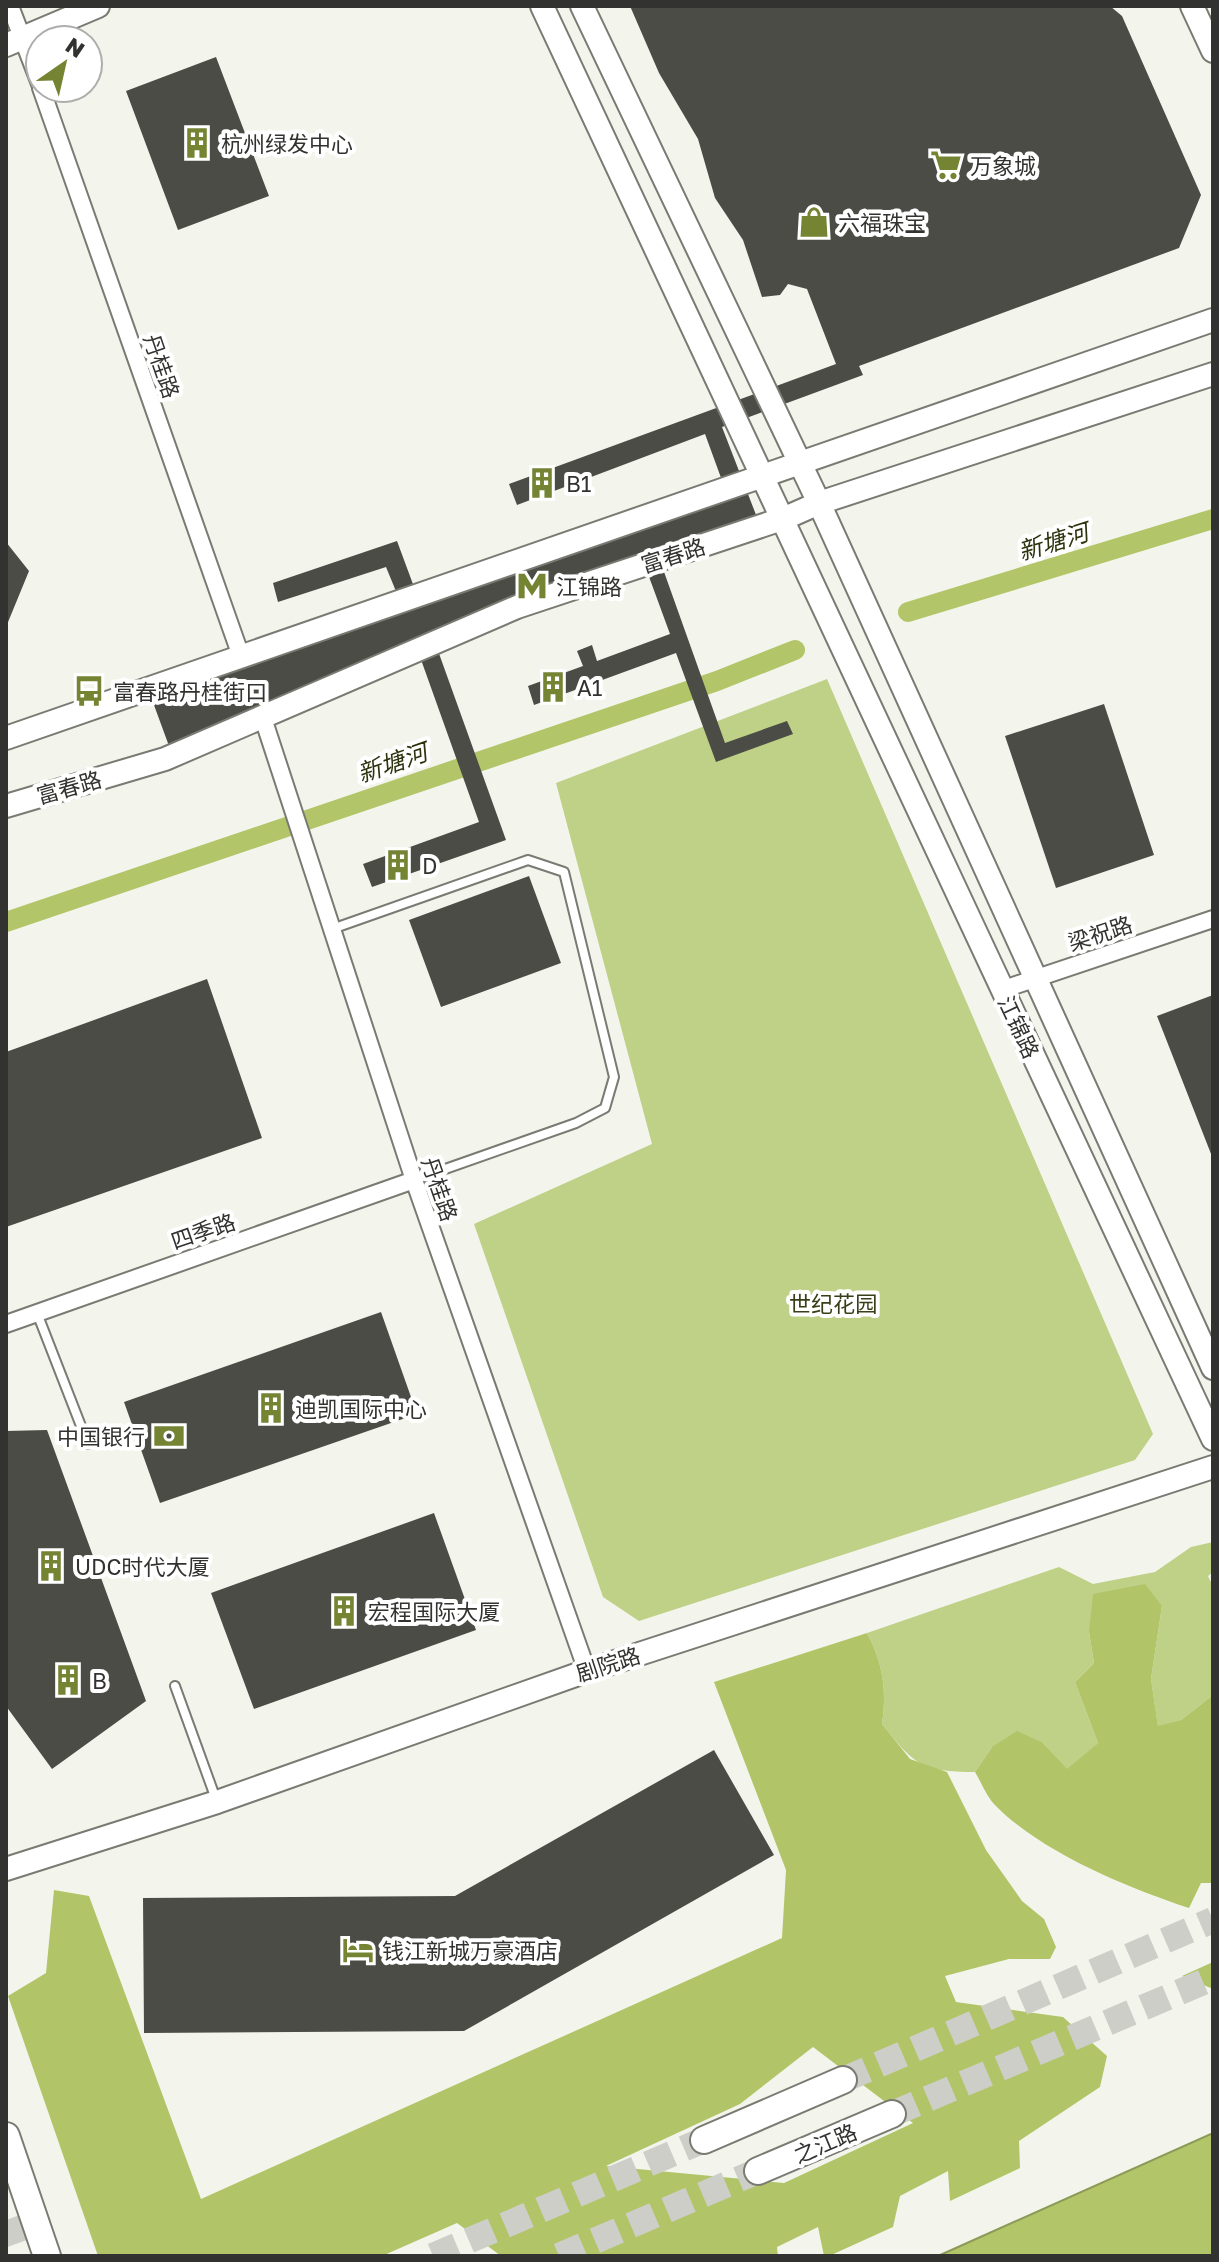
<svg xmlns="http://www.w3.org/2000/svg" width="1219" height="2262" font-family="'Golos Text','Noto Sans SC',sans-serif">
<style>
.green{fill:#bfd087}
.forest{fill:#b1c568;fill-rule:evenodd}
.water{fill:#b2c669;stroke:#8c9a58;stroke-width:2}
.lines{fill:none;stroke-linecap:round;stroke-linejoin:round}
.canal{stroke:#b2c669;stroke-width:20}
.building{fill:#4a4c45}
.primary-tunnel{stroke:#cccec7;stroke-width:26;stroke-dasharray:26 13;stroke-linecap:butt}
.lane-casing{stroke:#797b73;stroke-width:12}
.street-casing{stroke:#797b73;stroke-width:20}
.secondary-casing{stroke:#797b73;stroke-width:26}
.primary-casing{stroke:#797b73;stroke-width:30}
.lane{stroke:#fff;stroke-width:8}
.street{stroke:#fff;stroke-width:16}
.secondary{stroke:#fff;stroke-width:22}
.primary{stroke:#fff;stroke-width:26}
.labels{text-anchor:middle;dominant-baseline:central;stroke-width:8;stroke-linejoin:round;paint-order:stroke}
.poi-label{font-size:22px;fill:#323330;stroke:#fff;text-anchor:start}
.street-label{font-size:22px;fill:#323330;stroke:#fff}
.park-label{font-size:22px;fill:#383f18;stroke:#fff}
.water-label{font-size:24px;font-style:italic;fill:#2d340d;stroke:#fff}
</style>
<rect width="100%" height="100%" fill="#f3f5ed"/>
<path class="green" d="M827 679 1153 1434 1135 1460 639 1621 603 1597 474 1224 652 1144 556 783Z
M1213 1542V1572L1208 1576 1213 1586V1695L1181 1720 1158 1727 1151 1679 1162 1606 1089 1632 1094 1663 1075 1682 1098 1743 1067 1770 1043 1743 992 1747 975 1772C921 1772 914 1764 882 1724 887 1690 883 1663 867 1633L1059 1567 1093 1584 1155 1572 1191 1547Z"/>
<path class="forest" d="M1145 1584 1162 1606 1151 1679 1158 1726 1181 1720 1213 1695V1883H1201L1189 1908C1128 1888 1040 1852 994 1804 986 1795 981 1782 975 1772L992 1747 1017 1731 1043 1743 1067 1769 1098 1743 1075 1682 1094 1663 1089 1632 1093 1594Z
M867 1633C883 1663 887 1690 882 1724L910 1759 947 1772 986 1850 1022 1901 1044 1919 1056 1947 1050 1959H1009L945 1976 956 2002 1063 2017 1107 2056 1100 2087 1019 2141 1020 2168 950 2201 948 2171 900 2196 893 2227 829 2256H824L818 2227 777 2247 778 2256H501L457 2223 382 2256H98L8 1996 46 1973 54 1890 89 1896 201 2199 782 1938 786 1870 714 1682ZM813 2047 913 2123 784 2183 606 2166 740 2104Z
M1213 1962V1989L1182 1976Z"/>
<path class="water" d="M1213 2133V2256H938Z"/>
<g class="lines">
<path class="canal" d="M908 612 1213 519
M6 922 717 681 795 650"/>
</g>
<path class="building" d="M630 6H1110L1122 16 1201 195 1179 248 859 366 863 375 722 427 765 538 730 549 729 544 663 569 725 743 787 721 793 734 716 762 676 653 534 705 528 686 583 666 577 651 592 645 597 661 670 634 648 574 437 648 506 840 372 887 363 864 479 822 419 654 169 746 147 686 400 601 386 567 278 602 273 583 397 541 417 595 724 486 705 434 517 505 509 484 836 364 807 289 788 284 780 295 762 297 743 240 715 198 698 139 659 73Z
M216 57 269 196 178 230 126 91Z
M6 542 29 571 6 627Z
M1104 704 1154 855 1056 888 1005 736Z
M529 876 561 963 441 1007 409 920Z
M207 979 262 1138 6 1227V1052Z
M1213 995V1159L1157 1016Z
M381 1312 417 1414 160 1503 124 1402Z
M47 1430 146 1701 52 1769 6 1706V1431Z
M434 1513 476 1630 254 1709 211 1593Z
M714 1750 774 1855 464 2031 144 2033 143 1898 455 1896Z"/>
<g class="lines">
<path class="primary-tunnel" d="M843 2080 1213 1920
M892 2114 1213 1978
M6 2220 19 2256
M433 2256 704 2140
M559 2256 758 2171"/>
<defs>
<path id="lane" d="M332 929 528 860 564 872 614 1077 605 1108 576 1123 414 1180
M37 1313 88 1444
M175 1686 217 1802"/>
<path id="street" d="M10 6 40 84
M41 88 242 659
M263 718 414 1180 587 1671
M1001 990 1213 919
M6 1324 414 1180"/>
<path id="secondary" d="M542 6 1213 1439
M582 6 819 503 1213 1368
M1192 6 1213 51
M6 45 98 6
M6 738 1213 320
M6 806 165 759 517 607 785 518 819 503 1213 374
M6 1869 217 1802 587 1671 1213 1467"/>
<path id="primary" d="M6 2136 47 2256
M704 2140 843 2080
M758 2171 892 2114"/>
</defs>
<use href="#lane" class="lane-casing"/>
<use href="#street" class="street-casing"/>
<use href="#secondary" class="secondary-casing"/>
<use href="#primary" class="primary-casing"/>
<use href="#lane" class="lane"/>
<use href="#street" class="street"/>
<use href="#secondary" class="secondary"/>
<use href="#primary" class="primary"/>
</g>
<defs>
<symbol id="building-bare" viewBox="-9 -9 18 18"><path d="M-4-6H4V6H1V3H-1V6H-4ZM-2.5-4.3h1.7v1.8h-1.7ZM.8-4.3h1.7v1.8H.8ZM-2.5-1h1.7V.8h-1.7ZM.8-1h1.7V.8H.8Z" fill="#748433" stroke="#fff" stroke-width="2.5" paint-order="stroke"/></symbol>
<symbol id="supermarket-bare" viewBox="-9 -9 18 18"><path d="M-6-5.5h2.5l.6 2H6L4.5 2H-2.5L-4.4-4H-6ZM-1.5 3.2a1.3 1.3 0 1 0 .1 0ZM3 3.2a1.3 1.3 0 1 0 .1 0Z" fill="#748433" stroke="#fff" stroke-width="2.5" paint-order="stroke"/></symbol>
<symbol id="shop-bare" viewBox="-9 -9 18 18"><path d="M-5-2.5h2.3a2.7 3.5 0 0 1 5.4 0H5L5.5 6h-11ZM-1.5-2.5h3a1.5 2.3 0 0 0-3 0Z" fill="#748433" stroke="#fff" stroke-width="2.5" paint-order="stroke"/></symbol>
<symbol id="metro-bare" viewBox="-9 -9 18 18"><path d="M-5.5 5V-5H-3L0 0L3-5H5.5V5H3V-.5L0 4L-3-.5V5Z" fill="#748433" stroke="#fff" stroke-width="2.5" paint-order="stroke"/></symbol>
<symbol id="bus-bare" viewBox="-9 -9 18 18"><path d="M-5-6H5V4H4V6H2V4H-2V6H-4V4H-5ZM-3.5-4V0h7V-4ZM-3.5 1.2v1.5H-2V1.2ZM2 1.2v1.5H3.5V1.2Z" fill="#748433" stroke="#fff" stroke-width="2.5" paint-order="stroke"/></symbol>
<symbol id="bank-bare" viewBox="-9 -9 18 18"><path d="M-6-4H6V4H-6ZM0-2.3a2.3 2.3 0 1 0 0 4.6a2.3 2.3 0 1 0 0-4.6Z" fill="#748433" stroke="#fff" stroke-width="2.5" paint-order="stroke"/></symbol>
<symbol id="hotel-bare" viewBox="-9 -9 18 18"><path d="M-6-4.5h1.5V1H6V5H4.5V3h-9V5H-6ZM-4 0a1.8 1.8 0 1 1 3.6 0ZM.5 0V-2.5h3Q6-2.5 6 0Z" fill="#748433" stroke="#fff" stroke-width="2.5" paint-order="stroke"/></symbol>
</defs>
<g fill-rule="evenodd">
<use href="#building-bare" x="175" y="121" width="44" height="44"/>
<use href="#supermarket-bare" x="924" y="143" width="44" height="44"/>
<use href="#shop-bare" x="792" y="200" width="44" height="44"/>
<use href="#building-bare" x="520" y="461" width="44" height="44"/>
<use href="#metro-bare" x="510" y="564" width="44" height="44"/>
<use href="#building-bare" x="531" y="665" width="44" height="44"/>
<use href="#bus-bare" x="67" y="669" width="44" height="44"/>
<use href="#building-bare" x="376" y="843" width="44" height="44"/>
<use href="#building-bare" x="249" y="1386" width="44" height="44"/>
<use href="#bank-bare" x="147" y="1414" width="44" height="44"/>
<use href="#building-bare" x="29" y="1544" width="44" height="44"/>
<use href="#building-bare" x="322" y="1589" width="44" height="44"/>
<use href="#building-bare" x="46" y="1658" width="44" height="44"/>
<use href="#hotel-bare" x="336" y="1928" width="44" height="44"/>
</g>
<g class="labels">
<g class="poi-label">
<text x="221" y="143">杭州绿发中心</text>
<text x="970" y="165">万象城</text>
<text x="838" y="222">六福珠宝</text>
<text x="566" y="483">B1</text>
<text x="556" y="586">江锦路</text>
<text x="577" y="687">A1</text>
<text x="113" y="691">富春路丹桂街口</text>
<text x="422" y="865">D</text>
<text x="295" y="1408">迪凯国际中心</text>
<text x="145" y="1436" text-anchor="end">中国银行</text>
<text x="75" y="1566">UDC时代大厦</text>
<text x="368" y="1611">宏程国际大厦</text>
<text x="92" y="1680">B</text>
<text x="382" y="1950">钱江新城万豪酒店</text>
</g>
<g class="street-label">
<text transform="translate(162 366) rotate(71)">丹桂路</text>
<text transform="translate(673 555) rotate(-18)">富春路</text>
<text transform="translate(69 787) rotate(-16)">富春路</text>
<text transform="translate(1100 933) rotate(-18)">梁祝路</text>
<text transform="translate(1019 1027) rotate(65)">江锦路</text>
<text transform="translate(440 1189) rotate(71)">丹桂路</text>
<text transform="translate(203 1231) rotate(-19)">四季路</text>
<text transform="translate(608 1664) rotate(-18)">剧院路</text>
<text transform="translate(825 2143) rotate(-23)">之江路</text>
</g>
<g class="park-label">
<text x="833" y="1303">世纪花园</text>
</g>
<g class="water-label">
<text transform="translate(1053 541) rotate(-17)">新塘河</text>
<text transform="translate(392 762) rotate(-19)">新塘河</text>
</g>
</g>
<rect width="1219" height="2262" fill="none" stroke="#323330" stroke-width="16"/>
<g transform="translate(64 64) rotate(34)"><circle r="38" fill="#ffffff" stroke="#adadac" stroke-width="2"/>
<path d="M0-6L14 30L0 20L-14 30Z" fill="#748433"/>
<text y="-12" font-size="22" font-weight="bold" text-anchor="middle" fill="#323330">N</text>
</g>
</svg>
